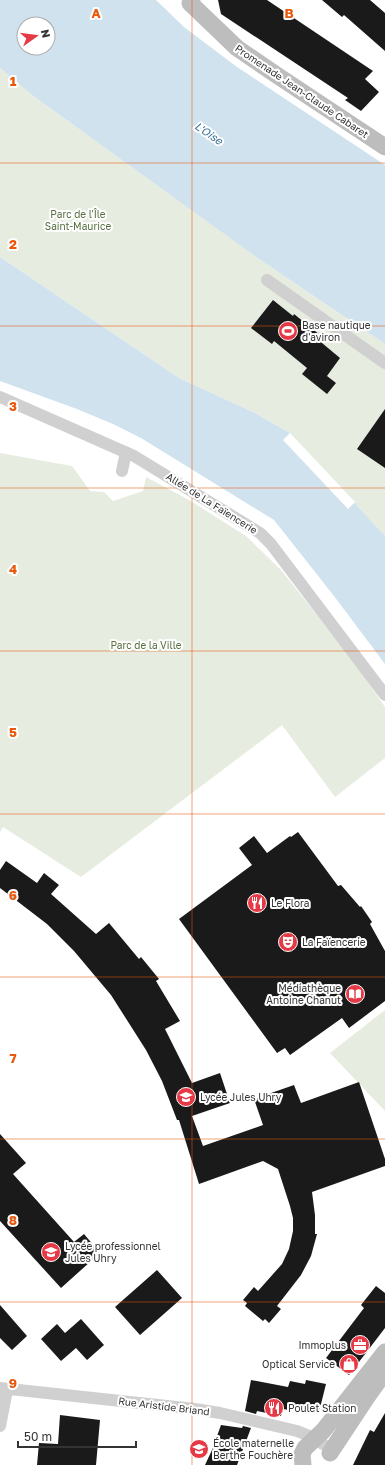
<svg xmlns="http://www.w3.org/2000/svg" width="385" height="1465" font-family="'Golos Text',sans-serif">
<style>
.green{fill:#e6ecdf}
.water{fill:#cfe2ee;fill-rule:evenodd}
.pier{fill:#fff}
.building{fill:#1a1a1a}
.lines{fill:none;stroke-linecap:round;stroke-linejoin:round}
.street{stroke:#d0d0d0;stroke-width:12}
.secondary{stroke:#bdbdbd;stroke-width:17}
.grid{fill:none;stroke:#e8590c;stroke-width:1;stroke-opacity:0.55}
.labels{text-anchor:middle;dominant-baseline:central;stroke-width:4;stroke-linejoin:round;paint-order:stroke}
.street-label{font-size:10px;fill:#333;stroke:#fff}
.park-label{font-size:10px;fill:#56703f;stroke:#fff}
.poi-label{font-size:10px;fill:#333;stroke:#fff;text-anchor:start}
.water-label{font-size:11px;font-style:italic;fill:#3f7597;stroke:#fff}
.grid-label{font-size:13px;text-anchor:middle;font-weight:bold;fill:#e8590c;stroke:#fff;stroke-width:4;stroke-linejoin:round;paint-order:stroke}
</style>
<rect width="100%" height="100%" fill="#fff"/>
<path class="green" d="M0 68 32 95 256 257 385 344V536L290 433 255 413 179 378 0 257Z
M0 453 72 466 90 491 104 492 113 501 143 491 146 477 189 500 246 536 281 570 352 659 385 707V758L335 797 282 725 81 877 3 827 0 832Z
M385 1010V1111L330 1053Z"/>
<path class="water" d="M0 0H156L184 27 237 67 385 165V344L256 257 32 95 0 68ZM24 24H48V48H24Z
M0 257 179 378 255 413 290 433 385 536V664L334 596 274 520 141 438 113 424 77 409 0 381Z"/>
<path class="pier" d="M290 433 355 502 348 509 283 440Z"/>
<path class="building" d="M218 0H267L373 71 365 79 379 92 361 111 345 100 348 98 221 14Z
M322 0H370L385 13V51L344 15 342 17Z
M273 300 293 316 294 314 325 339 322 343 340 358 327 376 336 383 327 394 302 374 307 368 274 341 272 344 251 328Z
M385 409V468L357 449Z
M298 832 338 886 341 885 360 907 361 906 372 922 370 924 385 951V1001L349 1028 342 1018 290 1055 285 1048 277 1053 179 919 252 865 239 848 254 836 267 853 290 836 291 837Z
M6 861 37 883 44 873 59 885 51 894 96 934 109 923 139 959 141 957 159 979 156 981 180 1021 165 1029 192 1083 220 1073 230 1103 192 1116 203 1146 263 1125 254 1099 294 1085 301 1103 359 1082 385 1159V1166L312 1192 315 1215V1234H317L311 1256 301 1275 277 1306 281 1309 269 1323 265 1319 263 1321 245 1306 247 1303 243 1300 254 1287 258 1291 282 1264 289 1249 293 1231V1218L290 1206 278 1169 263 1161 199 1184 179 1120H177L162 1081 146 1050 111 995 74 951 47 924 0 888V870Z
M0 1134 26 1163 13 1174 74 1242 84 1234 100 1253 61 1288 0 1221Z
M157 1270 182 1298 140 1335 115 1307Z
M376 1286 385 1293V1328L349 1375 326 1358 364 1308 361 1305Z
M0 1305 27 1336 12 1350 0 1338Z
M81 1319 104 1345 87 1360 76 1348 61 1361 41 1339 57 1324 65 1333Z
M251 1380 288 1387 290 1381 305 1384 306 1380 326 1384 319 1412 306 1409 305 1413 283 1409 281 1416 257 1411 256 1414 245 1411Z
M385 1413V1465H353L370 1430 374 1432Z
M60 1415 100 1420 96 1465H37L39 1443 58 1444Z
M221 1425 242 1428 243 1426 251 1428 237 1465H205L212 1450Z"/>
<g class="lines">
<path class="street" d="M267 280 385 363
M0 397 134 456 260 533 271 544 385 695
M122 471 126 452
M0 1388 195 1409 220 1413 297 1431 307 1435 323 1444
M0 1426 7 1390"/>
<path class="secondary" d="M192 0 190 3 237 48 278 76 385 147
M330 1453 367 1397 385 1372
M303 1465 302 1454 305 1448 323 1431 385 1352"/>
</g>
<path class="grid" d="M192 0V1465M0 163H385M0 326H385M0 488H385M0 651H385M0 814H385M0 977H385M0 1139H385M0 1302H385"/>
<defs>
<symbol id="stadium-disc" viewBox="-11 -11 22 22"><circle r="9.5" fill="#e63946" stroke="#fff"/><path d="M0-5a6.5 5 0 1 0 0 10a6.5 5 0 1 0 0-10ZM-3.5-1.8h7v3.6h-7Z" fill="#fff"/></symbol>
<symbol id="restaurant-disc" viewBox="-11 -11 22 22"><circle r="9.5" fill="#e63946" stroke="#fff"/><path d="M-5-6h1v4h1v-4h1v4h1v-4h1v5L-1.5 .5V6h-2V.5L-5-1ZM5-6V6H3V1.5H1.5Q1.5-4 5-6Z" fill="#fff"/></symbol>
<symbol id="theatre-disc" viewBox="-11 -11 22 22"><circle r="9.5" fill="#e63946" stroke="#fff"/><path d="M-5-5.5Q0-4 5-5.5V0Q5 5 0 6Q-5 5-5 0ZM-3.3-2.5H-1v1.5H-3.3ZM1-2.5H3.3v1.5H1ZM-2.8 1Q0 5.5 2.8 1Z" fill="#fff"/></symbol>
<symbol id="library-disc" viewBox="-11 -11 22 22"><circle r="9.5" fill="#e63946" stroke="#fff"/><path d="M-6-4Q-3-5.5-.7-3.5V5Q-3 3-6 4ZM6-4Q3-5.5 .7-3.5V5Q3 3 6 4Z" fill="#fff"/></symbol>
<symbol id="school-disc" viewBox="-11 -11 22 22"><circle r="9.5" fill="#e63946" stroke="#fff"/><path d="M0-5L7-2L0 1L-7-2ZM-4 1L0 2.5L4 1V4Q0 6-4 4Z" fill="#fff"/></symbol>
<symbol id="office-disc" viewBox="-11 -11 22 22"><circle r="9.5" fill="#e63946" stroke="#fff"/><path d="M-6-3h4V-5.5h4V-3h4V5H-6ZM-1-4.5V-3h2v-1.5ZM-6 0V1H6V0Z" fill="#fff"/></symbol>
<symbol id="shop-disc" viewBox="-11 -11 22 22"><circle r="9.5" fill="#e63946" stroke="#fff"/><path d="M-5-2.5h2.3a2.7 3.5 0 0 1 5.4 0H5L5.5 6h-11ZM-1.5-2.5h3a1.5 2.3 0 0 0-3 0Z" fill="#fff"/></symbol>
</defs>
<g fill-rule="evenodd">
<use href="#stadium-disc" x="277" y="320" width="22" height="22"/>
<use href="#restaurant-disc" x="246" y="892" width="22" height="22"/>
<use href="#theatre-disc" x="277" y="931" width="22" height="22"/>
<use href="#library-disc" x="344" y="983" width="22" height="22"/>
<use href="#school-disc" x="175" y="1086" width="22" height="22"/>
<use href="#school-disc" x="40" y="1241" width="22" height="22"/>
<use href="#office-disc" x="349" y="1334" width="22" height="22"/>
<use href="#shop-disc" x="338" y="1353" width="22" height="22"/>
<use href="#restaurant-disc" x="263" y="1397" width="22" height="22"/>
<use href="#school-disc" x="188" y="1438" width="22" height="22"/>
</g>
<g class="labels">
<g class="street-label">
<text transform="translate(302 91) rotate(34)">Promenade Jean-Claude Cabaret</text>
<text transform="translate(212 503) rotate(32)">Allée de La Faïencerie</text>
<text transform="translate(164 1406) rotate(7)">Rue Aristide Briand</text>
</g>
<g class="park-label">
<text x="78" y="214">Parc de l'Île<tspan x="78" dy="12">Saint-Maurice</tspan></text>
<text x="146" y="645">Parc de la Ville</text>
</g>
<g class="poi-label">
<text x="302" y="325">Base nautique<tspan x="302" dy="12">d'aviron</tspan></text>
<text x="271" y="903">Le Flora</text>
<text x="302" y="942">La Faïencerie</text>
<text x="341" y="988" text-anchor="end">Médiathèque<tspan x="341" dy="12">Antoine Chanut</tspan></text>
<text x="200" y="1097">Lycée Jules Uhry</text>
<text x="65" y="1246">Lycée professionnel<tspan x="65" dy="12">Jules Uhry</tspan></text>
<text x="346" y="1345" text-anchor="end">Immoplus</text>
<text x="335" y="1364" text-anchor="end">Optical Service</text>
<text x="288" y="1408">Poulet Station</text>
<text x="213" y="1443">École maternelle<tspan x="213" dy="12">Berthe Fouchère</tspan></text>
</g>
<g class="water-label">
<text transform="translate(209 133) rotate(34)">L'Oise</text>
</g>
</g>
<g class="grid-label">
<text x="96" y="18">A</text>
<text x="289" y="18">B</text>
<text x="13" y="86">1</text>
<text x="13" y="249">2</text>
<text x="13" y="411">3</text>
<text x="13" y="574">4</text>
<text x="13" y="737">5</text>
<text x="13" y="900">6</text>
<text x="13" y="1063">7</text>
<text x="13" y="1225">8</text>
<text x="13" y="1388">9</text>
</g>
<g transform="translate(36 36) rotate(76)"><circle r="19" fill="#ffffff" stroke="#adadad"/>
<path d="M0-3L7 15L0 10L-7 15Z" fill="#e63946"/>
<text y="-6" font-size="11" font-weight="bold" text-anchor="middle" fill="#333333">N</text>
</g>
<path d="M18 1441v6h118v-6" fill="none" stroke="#333333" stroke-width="2"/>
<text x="24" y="1441" font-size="12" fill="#333333" stroke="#ffffff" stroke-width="3" paint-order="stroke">50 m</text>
</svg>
